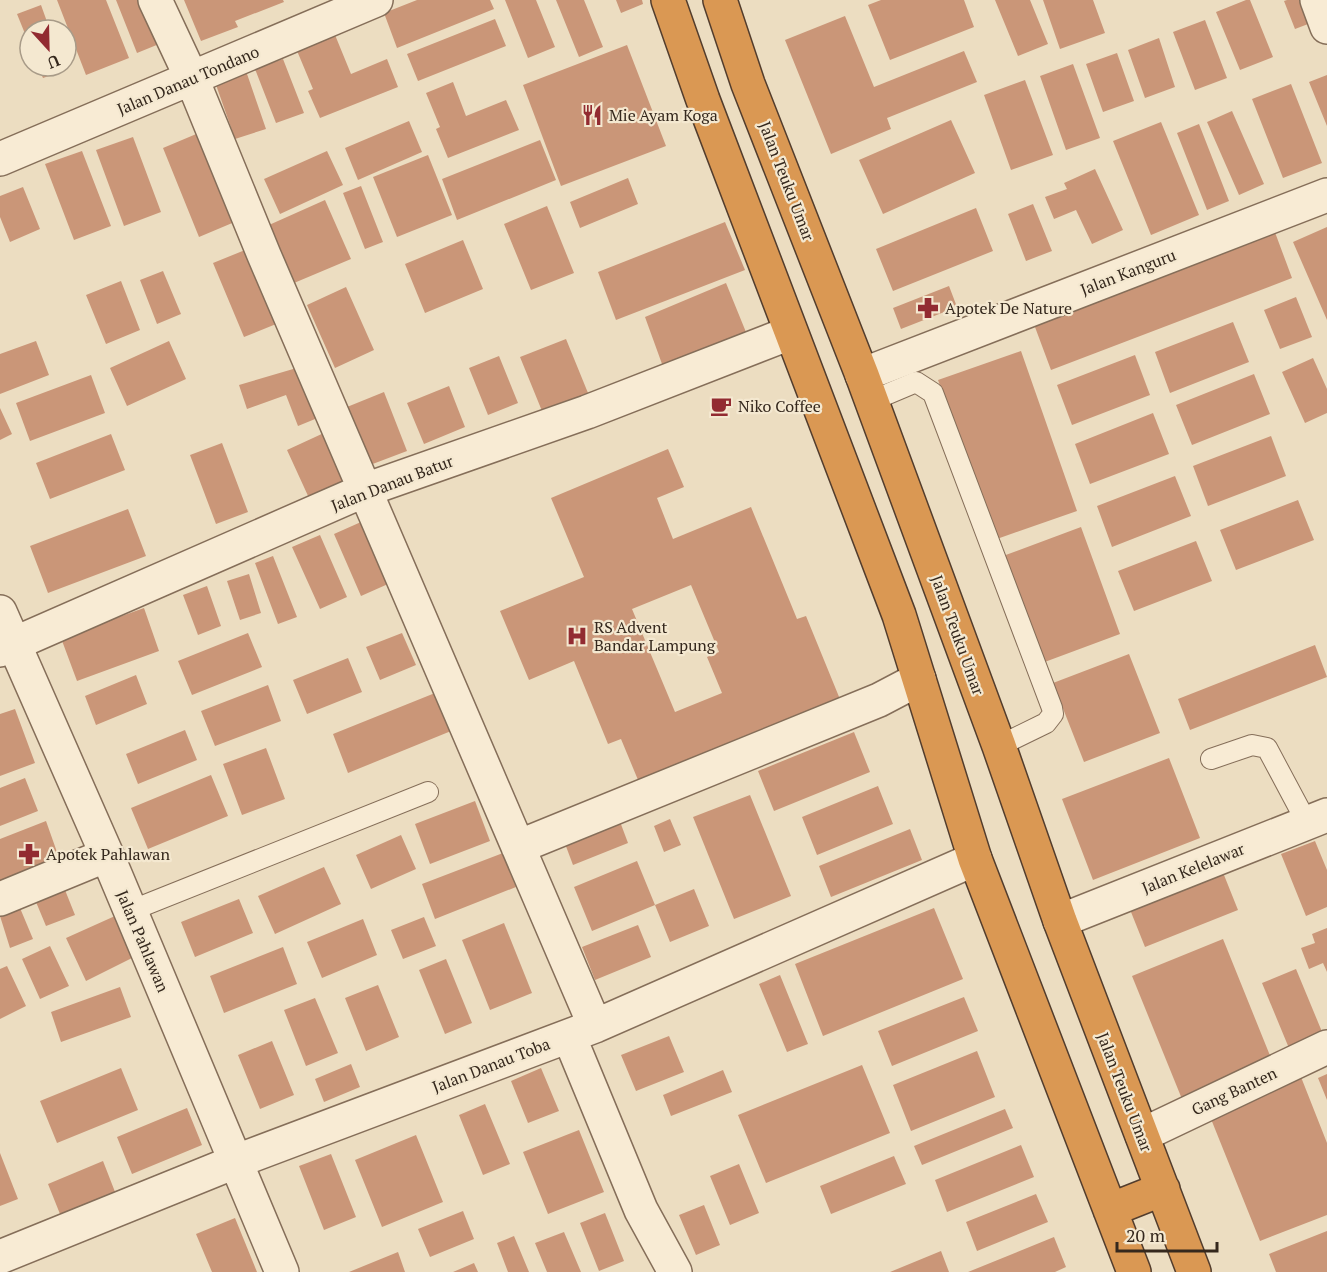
<svg xmlns="http://www.w3.org/2000/svg" width="1327" height="1272" font-family="'PT Serif',serif">
<style>
.building{fill:#ca9678;fill-rule:evenodd}
.lines{fill:none;stroke-linecap:round;stroke-linejoin:round}
.lane-casing{stroke:#856e59;stroke-width:22}
.street-casing{stroke:#856e59;stroke-width:36}
.highway-casing{stroke:#533d2d;stroke-width:36}
.lane{stroke:#f8ebd4;stroke-width:20}
.street{stroke:#f8ebd4;stroke-width:33}
.highway{stroke:#da9853;stroke-width:33}
.labels{text-anchor:middle;dominant-baseline:central;stroke-width:4.5;stroke-linejoin:round;paint-order:stroke}
.street-label{font-size:16px;fill:#35281d;stroke:#f4e8d0}
.poi-label{font-size:16px;fill:#35281d;stroke:#f4e8d0;text-anchor:start}
</style>
<rect width="100%" height="100%" fill="#ecddc1"/>
<path class="building" d="M57 0H106L129 58 86 75Z
M116 0H147L164 42 137 53Z
M184 0H283L284 2 235 21 238 27 201 41Z
M417 0H490L494 9 397 48 384 13Z
M505 0H536L555 47 528 58Z
M556 0H584L603 47 579 57Z
M616 0H642L643 4 621 13Z
M881 0H964L974 27 890 60 868 5Z
M995 0H1030L1048 44 1018 56Z
M1043 0H1093L1105 33 1060 49Z
M1246 0H1250L1273 57 1240 70 1216 12Z
M1287 0H1308L1316 21 1295 29 1284 1Z
M41 5 50 30H30V46L17 14Z
M845 16 874 87 964 51 977 82 887 118 891 129 831 154 785 40Z
M495 19 506 46 418 81 407 54Z
M1205 20 1227 78 1195 90 1173 32Z
M333 30 351 74 387 59 398 87 320 118 308 91 313 89 295 46Z
M1159 38 1175 87 1145 98 1128 50Z
M627 45 666 146 561 186 523 85Z
M1117 53 1134 101 1103 112 1086 64Z
M283 59 304 113 276 123 255 69Z
M1073 64 1100 138 1066 150 1040 76Z
M38 66H64L66 70 43 78Z
M246 71 266 129 235 139 215 82Z
M1327 75V126L1309 82Z
M1025 80 1053 155 1011 170 984 95Z
M453 82 466 116 506 100 519 130 448 158 436 129 440 127 426 93Z
M1291 84 1322 163 1283 178 1252 99Z
M1232 111 1264 184 1239 195 1207 122Z
M951 120 975 173 883 214 859 160Z
M409 121 422 152 358 180 345 148Z
M1161 122 1199 215 1151 235 1113 141Z
M1199 124 1229 201 1207 210 1177 133Z
M201 132 237 221 199 237 163 148Z
M133 137 161 212 124 226 96 150Z
M540 140 556 180 457 220 442 179Z
M82 151 111 226 74 240 45 164Z
M327 151 343 185 280 214 264 179Z
M428 155 452 215 397 237 373 177Z
M1095 169 1123 230 1092 244 1076 210 1054 219 1045 197 1067 189 1064 183Z
M628 178 638 204 580 228 570 202Z
M361 186 383 242 365 249 343 193Z
M23 187 40 229 10 242 0 217V196Z
M325 200 351 259 294 283 269 225Z
M1033 204 1052 251 1026 261 1008 214Z
M547 206 574 273 531 290 504 224Z
M976 208 993 251 893 291 876 249Z
M725 222 745 270 616 320 598 272Z
M1273 227 1292 278 1051 370 1032 319Z
M1327 227V320L1293 242Z
M463 240 483 289 425 313 405 264Z
M250 248 281 322 244 337 213 263Z
M163 271 181 314 157 324 140 280Z
M121 281 140 330 106 344 86 295Z
M726 283 750 342 666 375 645 317Z
M949 286 957 307 901 329 893 308Z
M346 287 374 350 335 368 307 305Z
M1296 297 1312 337 1280 349 1264 310Z
M1233 322 1249 362 1170 393 1155 352Z
M566 339 588 393 542 411 520 357Z
M36 341 49 375 0 394V354Z
M169 341 186 379 127 406 110 368Z
M1021 351 1077 511 994 540 938 380Z
M1135 355 1150 395 1072 425 1057 385Z
M499 356 518 403 488 415 469 368Z
M1313 358 1327 389V413L1305 423 1282 372Z
M300 367 320 417 298 426 286 395 247 409 239 385Z
M1254 374 1270 414 1192 445 1176 405Z
M91 375 105 413 30 441 16 403Z
M449 386 465 427 424 444 407 403Z
M384 392 407 451 370 465 347 407Z
M0 408 12 434 0 440Z
M1153 413 1169 454 1090 484 1075 444Z
M326 432 348 480 309 498 287 450Z
M111 434 125 470 50 499 36 463Z
M1271 436 1286 476 1208 506 1193 466Z
M222 443 248 512 216 524 190 455Z
M668 449 684 487 657 498 673 539 751 507 797 619 806 616 844 709 643 792 621 739 608 744 574 661 529 680 500 611 584 577 551 498ZM691 585 719 652 707 657 722 693 675 712 632 609Z
M1175 476 1191 516 1112 547 1097 506Z
M1298 500 1314 540 1236 570 1220 530Z
M128 509 146 556 48 593 30 546Z
M361 522 388 584 361 596 334 534Z
M1081 527 1120 634 1042 663 1003 556Z
M320 535 347 597 320 609 292 547Z
M1196 541 1212 581 1134 611 1118 571Z
M273 556 297 617 278 624 255 563Z
M249 574 261 613 240 620 227 581Z
M207 586 221 626 198 635 183 595Z
M144 608 159 651 77 681 61 638Z
M248 633 262 667 192 695 178 661Z
M402 633 416 665 380 680 366 647Z
M1315 645 1327 677 1190 730 1178 699Z
M1129 654 1160 733 1084 762 1053 683Z
M348 658 362 692 307 714 293 680Z
M136 675 147 704 96 725 85 696Z
M268 685 281 721 215 746 201 711Z
M440 691 456 729 348 773 333 734Z
M15 709 35 763 0 776V714Z
M185 730 197 760 138 784 126 754Z
M854 732 870 772 774 811 758 771Z
M266 748 285 799 242 815 223 764Z
M1169 758 1200 838 1093 880 1062 799Z
M211 775 228 816 148 849 131 808Z
M25 778 38 811 0 826V788Z
M878 786 893 824 817 855 802 817Z
M750 795 791 896 734 919 693 817Z
M475 801 490 841 430 864 415 824Z
M619 819 628 843 573 865 564 841Z
M670 819 681 845 664 852 654 826Z
M46 821 63 869 0 892V839Z
M910 829 922 860 831 897 819 866Z
M401 835 416 869 371 889 356 855Z
M1315 841 1327 870V907L1306 916 1281 854Z
M503 853 516 887 435 919 422 884Z
M637 861 655 905 592 931 574 887Z
M324 867 341 904 275 934 258 896Z
M1222 870 1238 910 1145 947 1129 907Z
M694 889 709 926 670 942 655 905Z
M65 890 75 915 46 926 36 902Z
M239 899 253 933 195 957 181 922Z
M20 908 33 939 10 948 0 916Z
M934 908 963 979 823 1036 795 964Z
M115 916 134 957 86 981 66 938Z
M424 917 436 946 403 959 391 930Z
M363 919 377 955 322 978 307 942Z
M504 923 532 993 490 1010 462 940Z
M638 925 651 957 595 980 582 947Z
M1327 928V972L1323 963 1309 969 1301 948 1315 943 1312 934Z
M1223 939 1275 1068 1184 1104 1132 976Z
M50 946 69 986 40 999 22 959Z
M283 947 297 984 224 1013 210 976Z
M446 959 472 1023 445 1034 419 970Z
M7 966 26 1006 0 1019V969Z
M1296 969 1325 1039 1291 1053 1262 983Z
M780 975 808 1044 787 1052 759 984Z
M378 985 399 1037 366 1051 345 998Z
M120 987 131 1017 61 1042 51 1012Z
M964 997 978 1031 892 1066 878 1031Z
M315 998 338 1053 306 1066 284 1010Z
M669 1036 684 1072 636 1091 621 1055Z
M272 1041 294 1095 260 1109 238 1055Z
M977 1051 995 1097 911 1131 893 1085Z
M351 1064 360 1087 324 1102 315 1079Z
M862 1065 890 1133 766 1183 738 1115Z
M121 1068 138 1110 57 1143 40 1101Z
M541 1068 559 1111 528 1123 511 1081Z
M723 1070 732 1092 671 1116 663 1095Z
M1327 1074V1100L1318 1078Z
M1301 1077 1327 1143V1215L1260 1241 1209 1114Z
M485 1104 510 1164 483 1175 459 1115Z
M187 1108 202 1145 132 1174 117 1137Z
M1005 1109 1013 1128 922 1165 914 1146Z
M579 1130 604 1192 548 1214 523 1152Z
M416 1135 443 1202 382 1227 355 1160Z
M1021 1145 1034 1177 947 1212 935 1180Z
M0 1153 18 1199 0 1206Z
M331 1154 356 1217 324 1230 299 1166Z
M894 1156 906 1184 831 1214 820 1186Z
M103 1161 117 1197 62 1219 48 1184Z
M739 1164 759 1213 730 1225 710 1176Z
M1036 1194 1048 1222 977 1251 966 1222Z
M704 1205 720 1245 696 1255 679 1215Z
M463 1211 474 1239 430 1257 418 1229Z
M605 1213 624 1261 599 1271 580 1223Z
M235 1218 257 1272H212L196 1234Z
M1327 1231V1272H1276L1269 1254Z
M564 1232 581 1272H547L535 1243Z
M514 1236 529 1272H508L497 1243Z
M1054 1237 1066 1267 1055 1272H968Z
M941 1251 949 1272H890Z
M398 1252 405 1272H349Z
M474 1263 478 1272H453Z"/>
<g class="lines">
<defs>
<path id="lane" d="M871 401 916 382 933 393 1052 708 1053 714 1046 723 999 746
M1211 759 1252 745 1267 748 1307 823
M130 911 428 792"/>
<path id="street" d="M155 0 192 79 264 255 595 1026
M1317 0 1327 27
M0 159 376 0
M862 375 1327 195
M0 612 107 855 282 1272
M0 650 365 490 587 412 790 333
M518 847 879 700 919 679
M0 899 107 855
M1060 921 1327 815
M569 1036 641 1210 675 1272
M1142 1135 1327 1047
M0 1257 237 1161 595 1026 975 859"/>
<path id="highway" d="M668 0 703 100 899 615 975 859 1134 1272
M720 0 748 84 862 375 999 746 1060 921 1194 1272
M1110 1210 1163 1189"/>
</defs>
<use href="#lane" class="lane-casing"/>
<use href="#street" class="street-casing"/>
<use href="#highway" class="highway-casing"/>
<use href="#lane" class="lane"/>
<use href="#street" class="street"/>
<use href="#highway" class="highway"/>
</g>
<defs>
<symbol id="restaurant-bare" viewBox="-9 -9 18 18"><path d="M-5-6h1v4h1v-4h1v4h1v-4h1v5L-1.5 .5V6h-2V.5L-5-1ZM5-6V6H3V1.5H1.5Q1.5-4 5-6Z" fill="#922b31" stroke="#f4e8d0" stroke-width="2.5" paint-order="stroke"/></symbol>
<symbol id="pharmacy-bare" viewBox="-9 -9 18 18"><path d="M-2-6h4v4h4v4h-4v4h-4v-4h-4v-4h4Z" fill="#922b31" stroke="#f4e8d0" stroke-width="2.5" paint-order="stroke"/></symbol>
<symbol id="cafe-bare" viewBox="-9 -9 18 18"><path d="M-5.5-4.5H6V0H3Q3 3.5 0 3.5H-2.5Q-5.5 3.5-5.5 0ZM3-3.2v2h1.7v-2ZM-6 4.5H4V6H-6Z" fill="#922b31" stroke="#f4e8d0" stroke-width="2.5" paint-order="stroke"/></symbol>
<symbol id="hospital-bare" viewBox="-9 -9 18 18"><path d="M-5-5h3v3.5h4V-5h3V5h-3V1.5h-4V5h-3Z" fill="#922b31" stroke="#f4e8d0" stroke-width="2.5" paint-order="stroke"/></symbol>
</defs>
<g fill-rule="evenodd">
<use href="#restaurant-bare" x="577" y="100" width="30" height="30"/>
<use href="#pharmacy-bare" x="913" y="293" width="30" height="30"/>
<use href="#cafe-bare" x="706" y="391" width="30" height="30"/>
<use href="#hospital-bare" x="562" y="621" width="30" height="30"/>
<use href="#pharmacy-bare" x="14" y="839" width="30" height="30"/>
</g>
<g class="labels">
<g class="street-label">
<text transform="translate(188 80) rotate(-23)">Jalan Danau Tondano</text>
<text transform="translate(787 181) rotate(69)">Jalan Teuku Umar</text>
<text transform="translate(1128 272) rotate(-21)">Jalan Kanguru</text>
<text transform="translate(392 483) rotate(-21)">Jalan Danau Batur</text>
<text transform="translate(958 635) rotate(70)">Jalan Teuku Umar</text>
<text transform="translate(1193 868) rotate(-22)">Jalan Kelelawar</text>
<text transform="translate(143 941) rotate(67)">Jalan Pahlawan</text>
<text transform="translate(491 1065) rotate(-21)">Jalan Danau Toba</text>
<text transform="translate(1234 1091) rotate(-25)">Gang Banten</text>
<text transform="translate(1125 1092) rotate(69)">Jalan Teuku Umar</text>
</g>
<g class="poi-label">
<text x="609" y="115">Mie Ayam Koga</text>
<text x="945" y="308">Apotek De Nature</text>
<text x="738" y="406">Niko Coffee</text>
<text x="594" y="627">RS Advent<tspan x="594" dy="18">Bandar Lampung</tspan></text>
<text x="46" y="854">Apotek Pahlawan</text>
</g>
</g>
<g transform="translate(48 48) rotate(158)"><circle r="28" fill="#f4e8d0" stroke="#a89b88" stroke-width="1.5"/>
<path d="M0-4.5L10 22L0 15L-10 22Z" fill="#922b31"/>
<text y="-9" font-size="16" font-weight="bold" text-anchor="middle" fill="#35281d">U</text>
</g>
<path d="M1117 1242v9h100v-9" fill="none" stroke="#35281d" stroke-width="3"/>
<text x="1126" y="1242" font-size="18" fill="#35281d" stroke="#f4e8d0" stroke-width="4.5" paint-order="stroke">20 m</text>
</svg>
